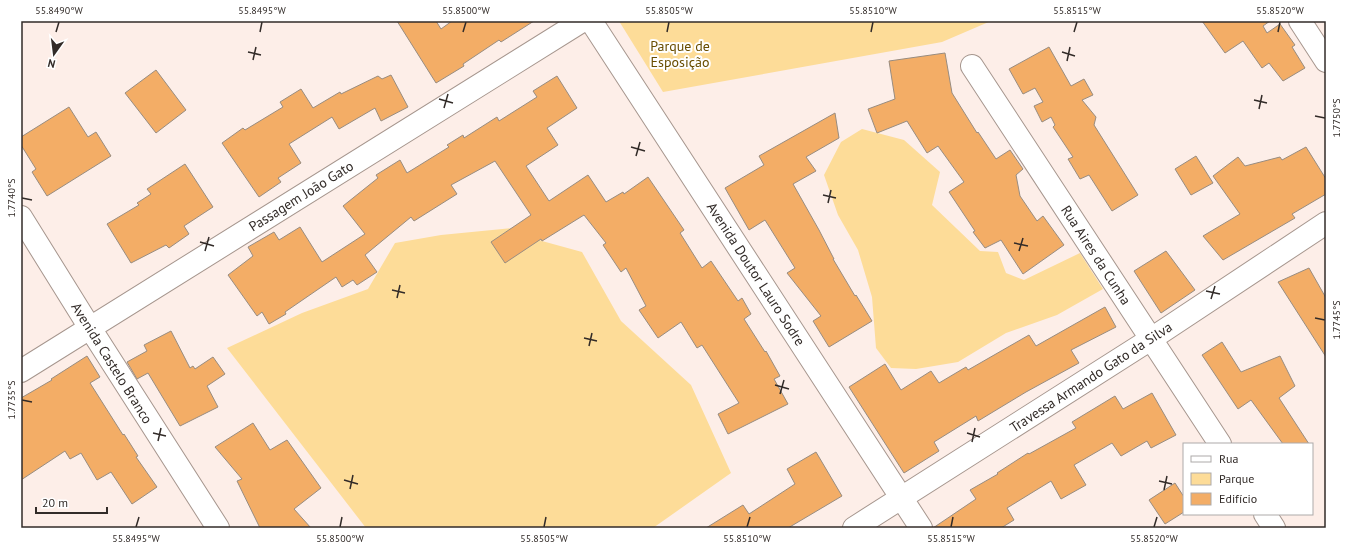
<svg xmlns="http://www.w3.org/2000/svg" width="1347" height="549" font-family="'PT Sans',sans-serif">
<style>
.green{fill:#fddc98}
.building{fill:#f3ad66;stroke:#988c80}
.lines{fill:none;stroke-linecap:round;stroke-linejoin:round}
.street-casing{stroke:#a6968e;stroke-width:24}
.secondary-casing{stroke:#a6968e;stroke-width:24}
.street{stroke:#fff;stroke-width:22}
.secondary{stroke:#fff;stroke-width:22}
.ticks{fill:none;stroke:#322b28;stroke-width:1.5}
.labels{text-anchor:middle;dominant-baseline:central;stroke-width:4;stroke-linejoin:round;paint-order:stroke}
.park-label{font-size:14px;fill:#694d00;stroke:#fff}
.street-label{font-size:14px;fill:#322b28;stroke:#fff}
.neatline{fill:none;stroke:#322b28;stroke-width:1.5}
.ticks-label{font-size:10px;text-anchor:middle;fill:#322b28}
</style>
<rect width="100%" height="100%" fill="#fdeee8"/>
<path class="green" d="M619 21H991L942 42 663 92Z
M862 129 904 140 940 172 932 205 980 251 998 252 1006 273 1024 280 1080 253 1103 289 1057 315 1006 333 958 362 916 369 891 368 876 348 872 297 858 250 838 215 824 175 841 142Z
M512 228 542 241 582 252 621 321 691 385 731 473 653 528H366L227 348 302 313 368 289 395 243 441 235Z"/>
<path class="building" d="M397 21H436L441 29 452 21H534L501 42 499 40 463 64 464 66 436 83Z
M1202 21H1270L1263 26 1267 33 1280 24 1295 45 1292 47 1305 68 1283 81 1269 63 1262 68 1243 41 1225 53Z
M1049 47 1071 86 1084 79 1093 95 1082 100 1096 117 1094 125 1138 195 1112 211 1089 175 1080 179 1068 159 1073 157 1053 127 1055 125 1051 117 1042 122 1034 106 1043 102 1035 88 1023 94 1009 69Z
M945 53 952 93 977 133 978 132 996 159 1010 150 1023 169 1016 175 1020 196 1037 221 1043 216 1064 245 1023 274 1001 240 985 248 973 232 975 231 949 192 964 182 938 146 927 153 907 121 877 133 868 109 895 99 889 61Z
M156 70 186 110 156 133 125 93Z
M391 75 408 107 381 121 375 108 339 129 332 117 289 144 301 163 278 178 281 182 259 197 222 143 243 128 245 130 283 107 280 102 301 89 313 108 340 92 341 94 378 76 382 79Z
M557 76 577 108 547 128 558 145 526 166 549 201 588 175 606 202 623 192 624 194 648 177 684 230 680 233 702 268 711 261 738 301 742 298 751 314 744 319 765 352 766 351 780 376 774 379 788 404 728 434 718 414 739 403 702 345 697 348 681 322 658 338 639 310 646 306 626 268 621 272 603 245 606 243 584 215 542 241 541 239 505 263 491 242 531 215 495 161 451 185 457 194 414 221 411 217 365 255 377 272 357 285 353 280 342 287 336 277 285 312 286 314 269 324 262 312 257 316 228 275 253 256 248 247 274 232 279 240 300 227 322 262 365 234 343 206 378 178 376 175 400 160 407 173 449 147 447 145 463 135 464 138 497 117 499 121 537 97 533 91Z
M69 107 88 137 96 132 111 156 47 196 32 172 36 169 21 145V137Z
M835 113 839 138 806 157 816 171 793 184 819 230 834 259H833L855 296 856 295 872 321 829 347 813 321 821 316 787 273 795 268 765 220 749 230 725 188 764 165 759 156Z
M1306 147 1326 179V194L1292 214 1295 218 1223 260 1203 236 1240 214 1213 176 1238 157 1245 166 1280 157 1282 160Z
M1196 156 1213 183 1191 195 1175 169Z
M185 164 213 207 184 226 189 234 169 248 166 245 131 263 107 224 139 205 137 203 151 194 147 189Z
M1166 251 1195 290 1161 313 1134 271Z
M1309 268 1326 298V357L1278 282Z
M1105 307 1116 327 1071 350 1079 363 1026 392 978 421 976 416 934 442 939 451 904 473 849 387 885 364 901 390 931 371 939 383 966 367 968 370 1029 335 1036 346Z
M171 331 190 368 193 366 195 369 213 357 225 374 207 386 218 407 180 426 148 373 137 379 127 362 147 351 144 345Z
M1222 342 1241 372 1280 356 1295 386 1279 398 1309 444H1283L1251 400 1238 409 1202 355Z
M87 356 100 377 90 383 123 435 124 434 138 456 136 457 157 487 132 504 111 472 97 480 81 453 70 459 65 451 21 480V398L52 380 51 379Z
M1152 393 1176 435 1151 448 1147 441 1121 456 1112 443 1074 465 1086 485 1061 499 1051 481 1007 508 1014 520 1001 528H933L976 499 970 490 998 474 997 473 1028 453 1029 454 1076 428 1072 422 1115 396 1123 409Z
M253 423 270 450 287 440 321 488 294 509 311 528H260L237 481 242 479 215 447Z
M816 452 842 496 788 528H706L743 505 749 514 795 484 787 469Z
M1175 483 1184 497V512L1165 524 1149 500Z"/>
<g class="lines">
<defs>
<path id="street" d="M1300 21 1326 61
M972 66 1220 444
M21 217 90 328 218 528
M21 371 582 21
M1265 514 1274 528
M854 528 1151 339 1326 223"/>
<path id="secondary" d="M591 21 921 528"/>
</defs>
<use href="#street" class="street-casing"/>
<use href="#secondary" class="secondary-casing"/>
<use href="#street" class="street"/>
<use href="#secondary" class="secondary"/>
</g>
<path class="ticks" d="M56 32 59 22M260 32 262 22M463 32 466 22M667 32 669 22M871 32 873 22M1074 32 1077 22M1278 32 1280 22M248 52 261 55M1062 52 1075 56M253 60 256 47M1067 61 1070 47M439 99 453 103M1254 100 1267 103M444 108 448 94M1259 109 1262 95M1315 116 1325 118M631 147 645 151M636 156 640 142M823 195 836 198M22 198 32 200M828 203 831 190M200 242 214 246M1014 243 1028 246M205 251 209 237M1019 251 1023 238M392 290 405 293M1206 291 1220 294M397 298 400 285M1211 299 1215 286M1315 318 1325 320M584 338 597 341M589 346 592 333M775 385 789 389M780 394 784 380M22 400 32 402M153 433 166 436M967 433 980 437M158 441 161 428M972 442 975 428M344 480 358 484M1159 481 1172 484M350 489 353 475M1164 490 1167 476M136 527 139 517M340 527 342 517M544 527 546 517M747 527 750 517M951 527 953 517M1154 527 1157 517"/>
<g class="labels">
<g class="park-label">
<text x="680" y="46">Parque de<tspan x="680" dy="16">Esposição</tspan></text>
</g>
<g class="street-label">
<text transform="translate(301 196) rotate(-32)">Passagem João Gato</text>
<text transform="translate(1096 255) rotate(57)">Rua Aires da Cunha</text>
<text transform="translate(756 274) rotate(57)">Avenida Doutor Lauro Sodre</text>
<text transform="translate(112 363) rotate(58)">Avenida Castelo Branco</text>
<text transform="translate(1091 377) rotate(-33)">Travessa Armando Gato da Silva</text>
</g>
</g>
<rect width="1347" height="549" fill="none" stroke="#ffffff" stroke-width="44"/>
<rect x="1183" y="443" width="130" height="72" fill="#ffffff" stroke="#adaaa9"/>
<rect x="1191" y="456" width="20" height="6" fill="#ffffff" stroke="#adaaa9"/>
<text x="1219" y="463" font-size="12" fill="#322b28">Rua</text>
<rect x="1191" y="473" width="20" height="12" fill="#fddc98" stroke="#adaaa9"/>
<text x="1219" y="483" font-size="12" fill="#322b28">Parque</text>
<rect x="1191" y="493" width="20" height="12" fill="#f3ad66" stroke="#adaaa9"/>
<text x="1219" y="503" font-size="12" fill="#322b28">Edifício</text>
<g transform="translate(54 54) rotate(194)" stroke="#ffffff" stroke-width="3" paint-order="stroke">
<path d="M0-3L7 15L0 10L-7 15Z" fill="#322b28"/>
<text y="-6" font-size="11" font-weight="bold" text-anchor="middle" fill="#322b28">N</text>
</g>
<path d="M36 507v6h71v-6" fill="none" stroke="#322b28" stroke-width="2"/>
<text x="42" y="507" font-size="12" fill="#322b28" stroke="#ffffff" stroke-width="3" paint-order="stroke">20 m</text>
<rect x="22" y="22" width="1303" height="505" class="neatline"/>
<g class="ticks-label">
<text x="59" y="14">55.8490°W</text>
<text x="262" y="14">55.8495°W</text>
<text x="466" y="14">55.8500°W</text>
<text x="669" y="14">55.8505°W</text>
<text x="873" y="14">55.8510°W</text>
<text x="1077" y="14">55.8515°W</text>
<text x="1280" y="14">55.8520°W</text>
<text transform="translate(1336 118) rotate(-90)" y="4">1.7750°S</text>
<text transform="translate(11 198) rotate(-90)" y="4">1.7740°S</text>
<text transform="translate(1336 320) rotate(-90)" y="4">1.7745°S</text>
<text transform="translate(11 400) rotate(-90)" y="4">1.7735°S</text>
<text x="136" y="542">55.8495°W</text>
<text x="340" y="542">55.8500°W</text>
<text x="544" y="542">55.8505°W</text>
<text x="747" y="542">55.8510°W</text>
<text x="951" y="542">55.8515°W</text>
<text x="1154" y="542">55.8520°W</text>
</g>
</svg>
